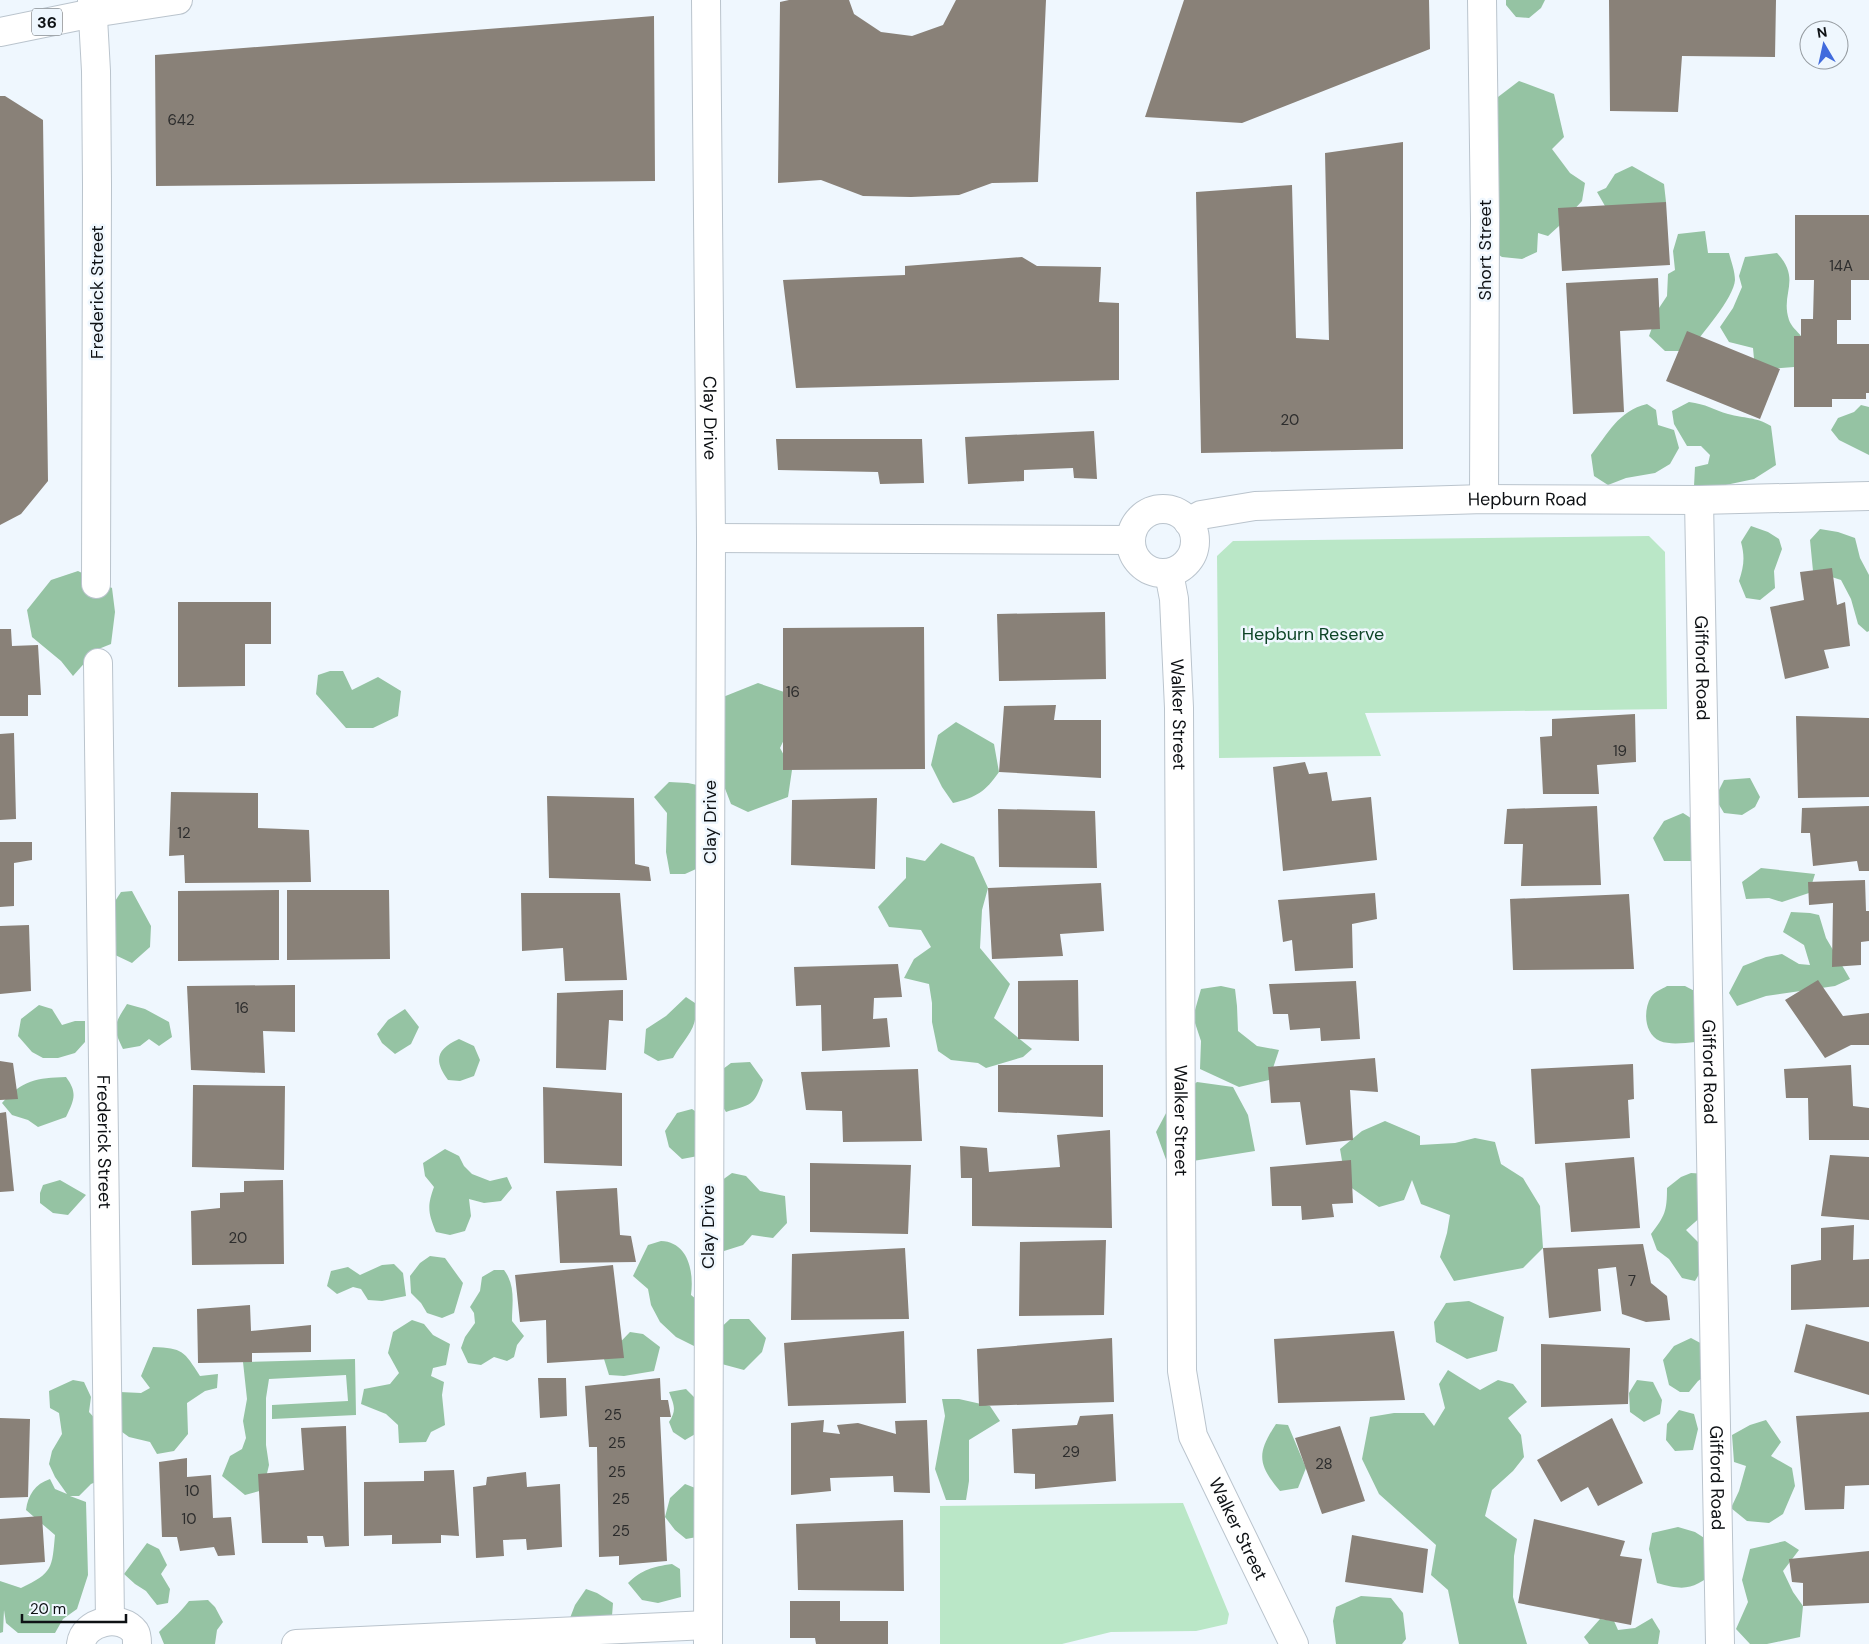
<svg xmlns="http://www.w3.org/2000/svg" width="1869" height="1644" font-family="'DM Sans',sans-serif">
<style>
.green{fill:#bae7c7}
.forest{fill:#95c3a3}
.building{fill:#898178}
.lines{fill:none;stroke-linecap:round;stroke-linejoin:round}
.street-casing{stroke:#bac4cd;stroke-width:30}
.primary-casing{stroke:#bac4cd;stroke-width:30}
.street{stroke:#fff;stroke-width:28}
.primary{stroke:#fff;stroke-width:28}
.labels{text-anchor:middle;dominant-baseline:central;stroke-width:5;stroke-linejoin:round;paint-order:stroke}
.number-label{font-size:15px;fill:#2d2d2d}
.shield{fill:#eff7fe;stroke:#52565a;stroke-width:1}
.shield-label{font-size:16px;font-weight:bold;fill:#0e1114}
.street-label{font-size:18px;fill:#0e1114;stroke:#eff7fe}
.park-label{font-size:18px;fill:#0e4527;stroke:#eff7fe}
</style>
<rect width="100%" height="100%" fill="#eff7fe"/>
<path class="green" d="M1649 536 1665 552 1667 709 1365 713 1381 756 1219 758 1217 556 1233 541Z
M1183 1503 1229 1614 1227 1624 1196 1631 1111 1632 1062 1644H940V1506Z"/>
<path class="forest" d="M1506 0H1545L1541 8 1529 18 1516 17 1506 5Z
M1519 81 1554 94 1564 137 1552 149 1570 173 1585 183 1582 201 1559 226 1548 236 1538 233 1537 252 1522 259 1502 257 1474 239 1481 115 1498 97Z
M1632 166 1664 184 1666 202 1642 214 1609 213 1597 192 1606 188 1615 174Z
M1705 231 1708 253H1729C1731 261 1735 271 1735 280 1734 298 1701 335 1689 351H1665L1649 336 1659 308 1667 296 1668 274 1675 270 1673 251 1678 234Z
M1777 253C1802 280 1780 293 1789 320 1791 326 1797 331 1801 336H1794V367L1755 370 1753 348 1729 342 1720 327 1733 308 1742 287 1739 276 1745 257Z
M1689 402C1706 404 1714 410 1728 414 1745 419 1754 416 1771 426L1776 465 1754 479 1707 489 1694 486 1695 467 1708 464 1710 455 1701 446H1687L1674 424 1672 411Z
M1647 404 1656 410 1658 425 1674 430 1679 448 1670 464 1655 473 1626 478 1608 485 1594 476 1591 455C1608 434 1618 411 1647 404Z
M1861 405 1869 407V455L1839 440 1831 430 1838 418 1854 412Z
M1751 526 1768 532 1779 539 1782 549 1774 571 1775 588 1760 600 1746 598 1739 581C1744 566 1745 557 1741 542Z
M1820 529 1838 532 1855 538 1860 558 1869 575V631L1867 632 1858 624 1851 599 1841 580 1813 571 1810 540Z
M78 571 112 588 115 612 111 644 96 650 73 676 61 661 32 637 27 610 51 580Z
M330 671H343L352 690 378 677 401 691 398 716 373 728H346L316 694 318 675Z
M758 683 787 693 791 725 780 748 792 770 788 797 748 812 731 804 717 768 723 697Z
M956 722 994 744 999 772C985 792 977 797 953 803L942 787 931 765 938 735Z
M1750 778 1760 797 1755 807 1742 815 1724 813 1715 798 1724 780Z
M669 782 688 783 711 788 696 869 685 874H670L666 852 667 813 654 797Z
M1683 813 1697 822 1706 861H1664L1653 838 1664 821Z
M941 843 974 857 988 888 982 910 980 948 1010 984 994 1018 1032 1049 1023 1057 986 1068 978 1063 951 1060 938 1051 932 1022V1003L929 984 904 978 914 959 931 947 921 930 889 927 878 907 906 878V857L925 861Z
M1761 868 1815 874 1809 893 1782 902 1769 898 1746 899 1742 882Z
M132 891 151 926 150 947 132 963 111 953 108 912 121 892Z
M1791 912 1810 913 1819 915 1826 938 1850 979 1835 986 1766 996 1737 1006 1729 993 1743 966 1766 957 1782 954 1799 964 1810 965 1804 945 1783 932Z
M1221 986 1235 989 1237 1006 1238 1031 1257 1046 1279 1050 1269 1080 1239 1087 1200 1069 1201 1041 1193 1017 1201 989Z
M1667 986H1685L1708 998 1709 1024 1695 1042C1684 1043 1670 1045 1660 1041 1644 1034 1643 1010 1651 997 1654 992 1662 989 1667 986Z
M686 997 695 1003C700 1028 684 1038 673 1058L658 1061 644 1053 646 1029 666 1016Z
M127 1004 145 1009 169 1022 172 1037 159 1046 149 1039 140 1046 123 1049C112 1027 114 1025 127 1004Z
M39 1005 52 1009 62 1025 75 1021H85V1042L75 1053 58 1058H43L32 1052 18 1036 21 1019Z
M405 1009 419 1027 411 1044 395 1054 382 1043 377 1034 388 1020Z
M459 1039 474 1046 480 1060 474 1076 460 1081 448 1080C433 1060 437 1049 459 1039Z
M750 1062 763 1080C754 1107 751 1104 726 1112L715 1094 719 1072 731 1063Z
M66 1077C78 1093 74 1100 66 1117L38 1127 28 1120 12 1115 2 1103C22 1080 37 1078 66 1077Z
M1197 1082 1233 1087 1248 1115 1255 1151 1168 1165 1156 1132 1173 1100Z
M692 1109 712 1123 698 1156 682 1159 669 1147 665 1131 677 1113Z
M1385 1121 1420 1136V1145L1455 1143 1475 1138 1495 1142 1501 1164 1523 1178 1540 1206 1543 1248 1523 1268 1454 1281 1440 1257 1447 1233 1450 1215 1421 1204 1412 1180 1404 1200 1379 1207 1346 1184 1340 1149 1362 1131Z
M445 1149 459 1156 464 1166 472 1174 490 1181 507 1177 512 1188 501 1201 484 1203 469 1199 471 1216 465 1231 450 1235 436 1232C428 1213 427 1206 434 1187L425 1176 423 1163Z
M732 1173 746 1176 760 1191 785 1196 787 1223 773 1238 752 1235 743 1245 724 1251 714 1237V1186Z
M1691 1173 1707 1174 1703 1215 1686 1230 1700 1244 1704 1266 1695 1281 1682 1278 1669 1259 1657 1250 1651 1234C1665 1216 1667 1211 1667 1188L1681 1177Z
M60 1180 86 1195 68 1215 53 1213 40 1203V1193L43 1185Z
M661 1241C689 1242 694 1273 691 1295L701 1303 714 1328 694 1346 676 1337 660 1322 651 1305 648 1289 633 1276 648 1245Z
M430 1256 445 1258 463 1283 454 1313 442 1318 427 1313 421 1303 411 1293 410 1276 420 1263Z
M394 1264 403 1273 406 1296 382 1301 368 1300 361 1289 353 1287 337 1294 327 1286 331 1271 348 1267 360 1275 382 1265Z
M494 1270H504C516 1286 512 1303 512 1321L524 1336 517 1345 514 1357 507 1361 494 1357 481 1365 468 1363 461 1348 465 1337 475 1323 474 1313 470 1307 480 1291 482 1277Z
M1469 1301 1504 1317 1497 1351 1467 1359 1436 1342 1434 1322 1446 1303Z
M730 1319H749L766 1338 762 1352 744 1370 718 1363 714 1334Z
M412 1320 424 1324 433 1335 450 1344 446 1365 433 1368 431 1376 444 1382 442 1395 445 1425 431 1432 426 1442 399 1443 398 1425 386 1414 361 1404 364 1389 390 1384 399 1373 388 1353 393 1332Z
M630 1332 643 1334 660 1347 654 1371 624 1376 609 1375 604 1359Z
M1691 1338 1706 1346 1705 1376 1698 1381 1689 1392H1680L1669 1385 1663 1360 1674 1346Z
M153 1347C183 1348 184 1351 200 1376L218 1374 217 1388 205 1391 187 1403 188 1434 174 1451 157 1454 150 1442 129 1437 111 1424 120 1392 141 1393 150 1388 141 1376Z
M355 1359 356 1415 272 1419V1405L348 1401 346 1375 269 1379 266 1398V1445L269 1465 263 1490 245 1495 222 1476 230 1456 242 1449 246 1438 243 1421 247 1399 243 1362Z
M1448 1370 1480 1390 1498 1380 1513 1384 1527 1402 1508 1418 1521 1435 1524 1457 1513 1471 1492 1490 1485 1516 1517 1539 1514 1556 1513 1597 1527 1644H1459L1448 1590 1431 1575 1436 1545 1379 1494 1362 1459 1370 1417 1394 1413H1424L1434 1426 1445 1408 1439 1384Z
M73 1380 84 1382 91 1397 89 1412 110 1435 113 1475 91 1484 79 1496H70L86 1502 88 1575 77 1609 63 1619 55 1633H18L6 1623 4 1610 3 1632 0 1633V1581L21 1588C53 1573 52 1568 55 1535L26 1510C28 1495 35 1484 50 1479L55 1489 67 1494 55 1477 49 1464 52 1451 62 1434 59 1413 50 1408 49 1391Z
M1637 1380 1653 1382 1662 1400 1660 1414 1644 1422 1630 1412 1629 1393Z
M686 1389 695 1398 697 1433 685 1440 673 1432 669 1422C677 1410 674 1405 669 1392Z
M942 1399H959L990 1406 1000 1421 969 1440V1481L966 1500H946L935 1469 945 1416Z
M1679 1410 1694 1414 1698 1429 1693 1450 1675 1451 1666 1440 1667 1424Z
M1766 1420 1781 1442 1771 1456 1792 1468 1795 1486 1783 1514 1769 1523 1747 1521 1731 1508 1739 1491 1746 1466 1734 1462 1732 1435 1750 1425Z
M1276 1424 1288 1425 1306 1468 1298 1488 1280 1491C1257 1464 1257 1453 1276 1424Z
M685 1484 703 1491 697 1537 686 1539 675 1530 665 1517 670 1498Z
M1678 1527 1695 1532 1712 1543 1719 1570C1693 1588 1688 1592 1657 1583L1649 1549 1652 1533Z
M1785 1541 1799 1550 1783 1571 1793 1592 1803 1606 1800 1637 1767 1644H1750L1736 1629 1748 1602 1742 1580 1750 1549Z
M147 1543 159 1549 167 1565 161 1574 170 1589 168 1603 157 1605 146 1591 135 1584 124 1574Z
M672 1564 680 1569 681 1597 658 1603 642 1600 628 1583C643 1569 652 1567 672 1564Z
M586 1589 597 1593 613 1603 612 1616 570 1618 575 1605Z
M1361 1596 1391 1598 1403 1613 1406 1639 1402 1644H1336L1333 1621 1336 1607Z
M208 1600 215 1607 223 1622 217 1630 215 1644H164L159 1632C169 1622 180 1613 189 1601Z
M1652 1618 1660 1631 1658 1644H1589L1584 1637 1600 1619 1614 1621 1618 1630 1635 1628Z"/>
<path class="building" d="M789 0H849L854 14 881 32 912 36 943 25 956 0H1046L1038 182 992 183 959 195 911 197 863 196 821 180 778 183 780 2Z
M1184 0H1429L1430 49 1242 123 1145 117Z
M1609 0H1776L1775 57 1682 56 1678 112 1610 111Z
M654 16 655 181 156 186 155 55Z
M0 96H5L43 120 48 481 21 514 0 525Z
M1403 142V449L1201 453 1196 192 1292 185 1296 338 1329 340 1325 153Z
M1666 202 1670 265 1562 271 1558 208Z
M1795 215H1869V280H1851V320H1837V344H1869V393H1866V399H1832V407H1794V336H1801V319H1813L1814 280H1795Z
M1022 257 1037 266 1101 267 1099 302 1119 303V380L796 388 783 280 905 275V266Z
M1658 278 1660 329 1620 331 1624 412 1573 414 1566 283Z
M1687 331 1780 369 1760 419 1666 381Z
M1094 431 1097 479 1074 478 1073 468 1024 470V481L968 484 965 437Z
M776 439H922L924 483 880 484 878 472 778 470Z
M1832 568 1837 605 1845 602 1850 646 1824 650 1829 668 1785 679 1770 607 1804 600 1800 572Z
M178 602H271V644H245V686L178 687Z
M1105 612 1106 679 999 681 997 614Z
M924 627 925 769 783 770V628Z
M0 629H11L12 646 38 645 41 695H28V716H0Z
M1056 705 1054 720H1101V778L999 772 1004 706Z
M1635 714 1636 762 1597 765 1599 794H1543L1540 737 1552 736V719Z
M1796 716 1869 718V797L1798 798Z
M14 733 16 819 0 820V734Z
M1305 762 1309 774 1327 772 1332 801 1371 797 1377 860 1283 871 1273 767Z
M171 792 258 793V828L309 830 311 882 185 883 184 855 169 856Z
M547 796 634 798 635 864 649 867 651 881 549 878Z
M877 798 875 869 791 865 792 800Z
M1597 806 1601 885 1521 886 1523 844H1504L1507 809Z
M1869 806V871H1859L1857 861 1813 866 1810 833H1801L1802 808Z
M998 809 1095 811 1097 868 999 867Z
M0 842H32V860L14 863V906L0 907Z
M1865 880 1866 911H1869V941L1861 942V965L1832 967 1833 903 1809 905 1808 882Z
M1101 883 1104 931 1060 934 1063 956 992 959 988 888Z
M279 890V960L178 961V891Z
M287 890H389L390 959 287 960Z
M521 893H620L627 980 565 981 563 948 522 951Z
M1375 893 1377 919 1352 924 1353 968 1295 971 1292 940 1283 942 1278 900Z
M1629 894 1634 969 1513 970 1510 899Z
M29 925 31 991 0 994V926Z
M898 964 902 997 874 998 873 1019 887 1018 890 1047 822 1051 821 1005 796 1006 794 967Z
M1078 980 1079 1041 1018 1039V981Z
M1818 980 1843 1016 1869 1013V1045H1851L1825 1058 1785 1000Z
M1356 981 1360 1039 1321 1041 1320 1028 1290 1030 1288 1014H1273L1269 984Z
M295 985V1032L263 1031 265 1073 191 1070 187 986Z
M623 990V1021L609 1020 606 1070 556 1068 557 993Z
M1375 1058 1378 1092 1350 1090 1353 1140 1306 1145 1300 1102 1271 1103 1268 1067Z
M0 1061 13 1063 18 1099 0 1100Z
M1633 1064 1634 1099 1628 1100 1630 1138 1535 1144 1531 1069Z
M998 1065H1103V1117L998 1112Z
M1851 1065 1853 1106 1869 1108V1140H1809L1808 1098H1786L1784 1069Z
M918 1069 922 1141 843 1142 842 1111 806 1110 801 1072Z
M193 1085 285 1086 284 1170 192 1167Z
M543 1087 622 1093V1166L544 1163Z
M6 1112 14 1191 0 1192V1113Z
M1110 1130 1112 1228 972 1226V1178H961L960 1146 987 1148 989 1172 1060 1167 1057 1135Z
M1830 1155 1869 1157V1220L1821 1216Z
M1634 1157 1640 1228 1571 1232 1565 1163Z
M1351 1160 1353 1203 1332 1204 1334 1217 1302 1220 1301 1206H1272L1270 1167Z
M810 1163 911 1165 908 1234 810 1232Z
M283 1180 284 1264 192 1265 191 1211 220 1208V1193L244 1192V1181Z
M617 1188 620 1235 631 1236 636 1262 560 1263 556 1191Z
M1854 1225 1853 1260 1869 1259V1307L1791 1310V1265L1821 1260V1228Z
M1106 1240 1104 1315 1019 1316 1020 1242Z
M1643 1244 1651 1283 1667 1296 1670 1320 1646 1322 1622 1314 1616 1267 1598 1269 1601 1311 1549 1318 1543 1248Z
M905 1248 909 1319 791 1320 792 1254Z
M613 1265 624 1358 547 1363 546 1320 520 1322 515 1275Z
M250 1305 251 1331 311 1325V1352L252 1353V1362L198 1363 197 1309Z
M1806 1324 1869 1342V1395L1794 1372Z
M904 1331 906 1403 788 1406 784 1343Z
M1394 1331 1405 1400 1278 1403 1274 1339Z
M1112 1338 1114 1402 979 1406 977 1349Z
M1541 1344 1630 1348 1628 1404 1541 1407Z
M538 1378H566L567 1416 540 1418Z
M660 1378 661 1400H668L671 1417H660L667 1561 619 1565V1556L599 1557 597 1447H589L585 1386Z
M1869 1412V1485L1845 1486 1844 1509 1805 1510 1796 1416Z
M1113 1414 1116 1481 1035 1489V1474L1014 1473 1012 1429 1077 1425 1080 1416Z
M0 1418 30 1419 28 1497 0 1498Z
M1612 1418 1643 1483 1598 1506 1588 1487 1561 1502 1537 1460Z
M824 1420 823 1432 840 1434 837 1425 858 1423 896 1434 895 1421 927 1420 930 1493 894 1492 893 1476 830 1478 831 1491 791 1495V1423Z
M346 1426 349 1546 325 1547 323 1536H307L308 1543H262L258 1474 304 1470 301 1428Z
M1340 1426 1365 1501 1322 1514 1295 1438Z
M187 1458V1477L211 1475 213 1518 231 1517 235 1555 218 1556 214 1547 180 1551 177 1537H162L159 1462Z
M454 1470 459 1536 441 1535V1543L392 1544V1535L364 1536V1482L424 1481V1471Z
M526 1472 527 1487 560 1484 562 1547 527 1550 526 1539 503 1540 504 1556 476 1558 473 1487 486 1485 487 1477Z
M42 1516 45 1562 0 1565V1519Z
M1534 1519 1625 1541 1620 1556 1642 1559 1631 1625 1518 1603Z
M903 1520 904 1591 798 1590 796 1524Z
M1352 1535 1428 1549 1423 1593 1345 1582Z
M1869 1551V1603L1803 1606V1583L1792 1582 1789 1559Z
M790 1601H840V1621H888V1644H816L815 1638H790Z"/>
<g class="lines">
<defs>
<g id="street">
<path d="M92 0 96 71 97 184 96 584"/>
<path id="s1" d="M706 0 711 538 708 1644"/>
<path d="M1482 0 1485 219 1484 499"/>
<path id="s2" d="M1699 500 1720 1644"/>
<circle cx="1163" cy="541" r="32"/>
<path id="s3" d="M1188 522 1201 515 1255 506 1484 499 1699 500 1869 496"/>
<path d="M711 538 1131 540"/>
<path id="s4" d="M1169 573 1174 599 1179 708 1182 1371 1193 1436 1294 1644"/>
<path id="s5" d="M98 663 110 1621"/>
<path d="M81 1644C84 1621 121 1613 135 1632 137 1635 137 1640 137 1644"/>
<path d="M296 1644 708 1625"/>
</g>
<path id="primary" d="M0 32 93 13 178 0"/>
</defs>
<use href="#street" class="street-casing"/>
<use href="#primary" class="primary-casing"/>
<use href="#street" class="street"/>
<use href="#primary" class="primary"/>
</g>
<g class="labels">
<g class="number-label">
<text x="181" y="120">642</text>
<text x="1841" y="266">14A</text>
<text x="1290" y="420">20</text>
<text x="793" y="692">16</text>
<text x="1620" y="751">19</text>
<text x="184" y="833">12</text>
<text x="242" y="1008">16</text>
<text x="238" y="1238">20</text>
<text x="1632" y="1281">7</text>
<text x="613" y="1415">25</text>
<text x="617" y="1443">25</text>
<text x="1071" y="1452">29</text>
<text x="1324" y="1464">28</text>
<text x="617" y="1472">25</text>
<text x="192" y="1491">10</text>
<text x="621" y="1499">25</text>
<text x="189" y="1519">10</text>
<text x="621" y="1531">25</text>
</g>
<rect class="shield" x="32" y="8.5" width="30" height="27" rx="4"/>
<g class="shield-label">
<text x="47" y="22">36</text>
</g>
<g class="street-label">
<text transform="translate(1485 250) rotate(-90)">Short Street</text>
<text transform="translate(97 292) rotate(-90)">Frederick Street</text>
<text stroke="none"><textPath href="#s1" startOffset="418">Clay Drive</textPath></text>
<text stroke="none"><textPath href="#s3" startOffset="342">Hepburn Road</textPath></text>
<text stroke="none"><textPath href="#s2" startOffset="168">Gifford Road</textPath></text>
<text stroke="none"><textPath href="#s4" startOffset="142">Walker Street</textPath></text>
<text transform="translate(710 822) rotate(-90)">Clay Drive</text>
<text stroke="none"><textPath href="#s2" startOffset="572">Gifford Road</textPath></text>
<text stroke="none"><textPath href="#s4" startOffset="548">Walker Street</textPath></text>
<text stroke="none"><textPath href="#s5" startOffset="479">Frederick Street</textPath></text>
<text transform="translate(708 1227) rotate(-90)">Clay Drive</text>
<text stroke="none"><textPath href="#s2" startOffset="978">Gifford Road</textPath></text>
<text stroke="none"><textPath href="#s4" startOffset="968">Walker Street</textPath></text>
</g>
<g class="park-label">
<text x="1313" y="634">Hepburn Reserve</text>
</g>
</g>
<g transform="translate(1824 45) rotate(351)"><circle r="24" fill="#eff7fe" stroke="#959ba0"/>
<path d="M0-4L9 19L0 12L-9 19Z" fill="#416bdd"/>
<text y="-8" font-size="14" font-weight="bold" text-anchor="middle" fill="#0e1114">N</text>
</g>
<path d="M22 1614v8h104v-8" fill="none" stroke="#0e1114" stroke-width="2.5"/>
<text x="30" y="1614" font-size="15" fill="#0e1114" stroke="#eff7fe" stroke-width="4" paint-order="stroke">20 m</text>
</svg>
